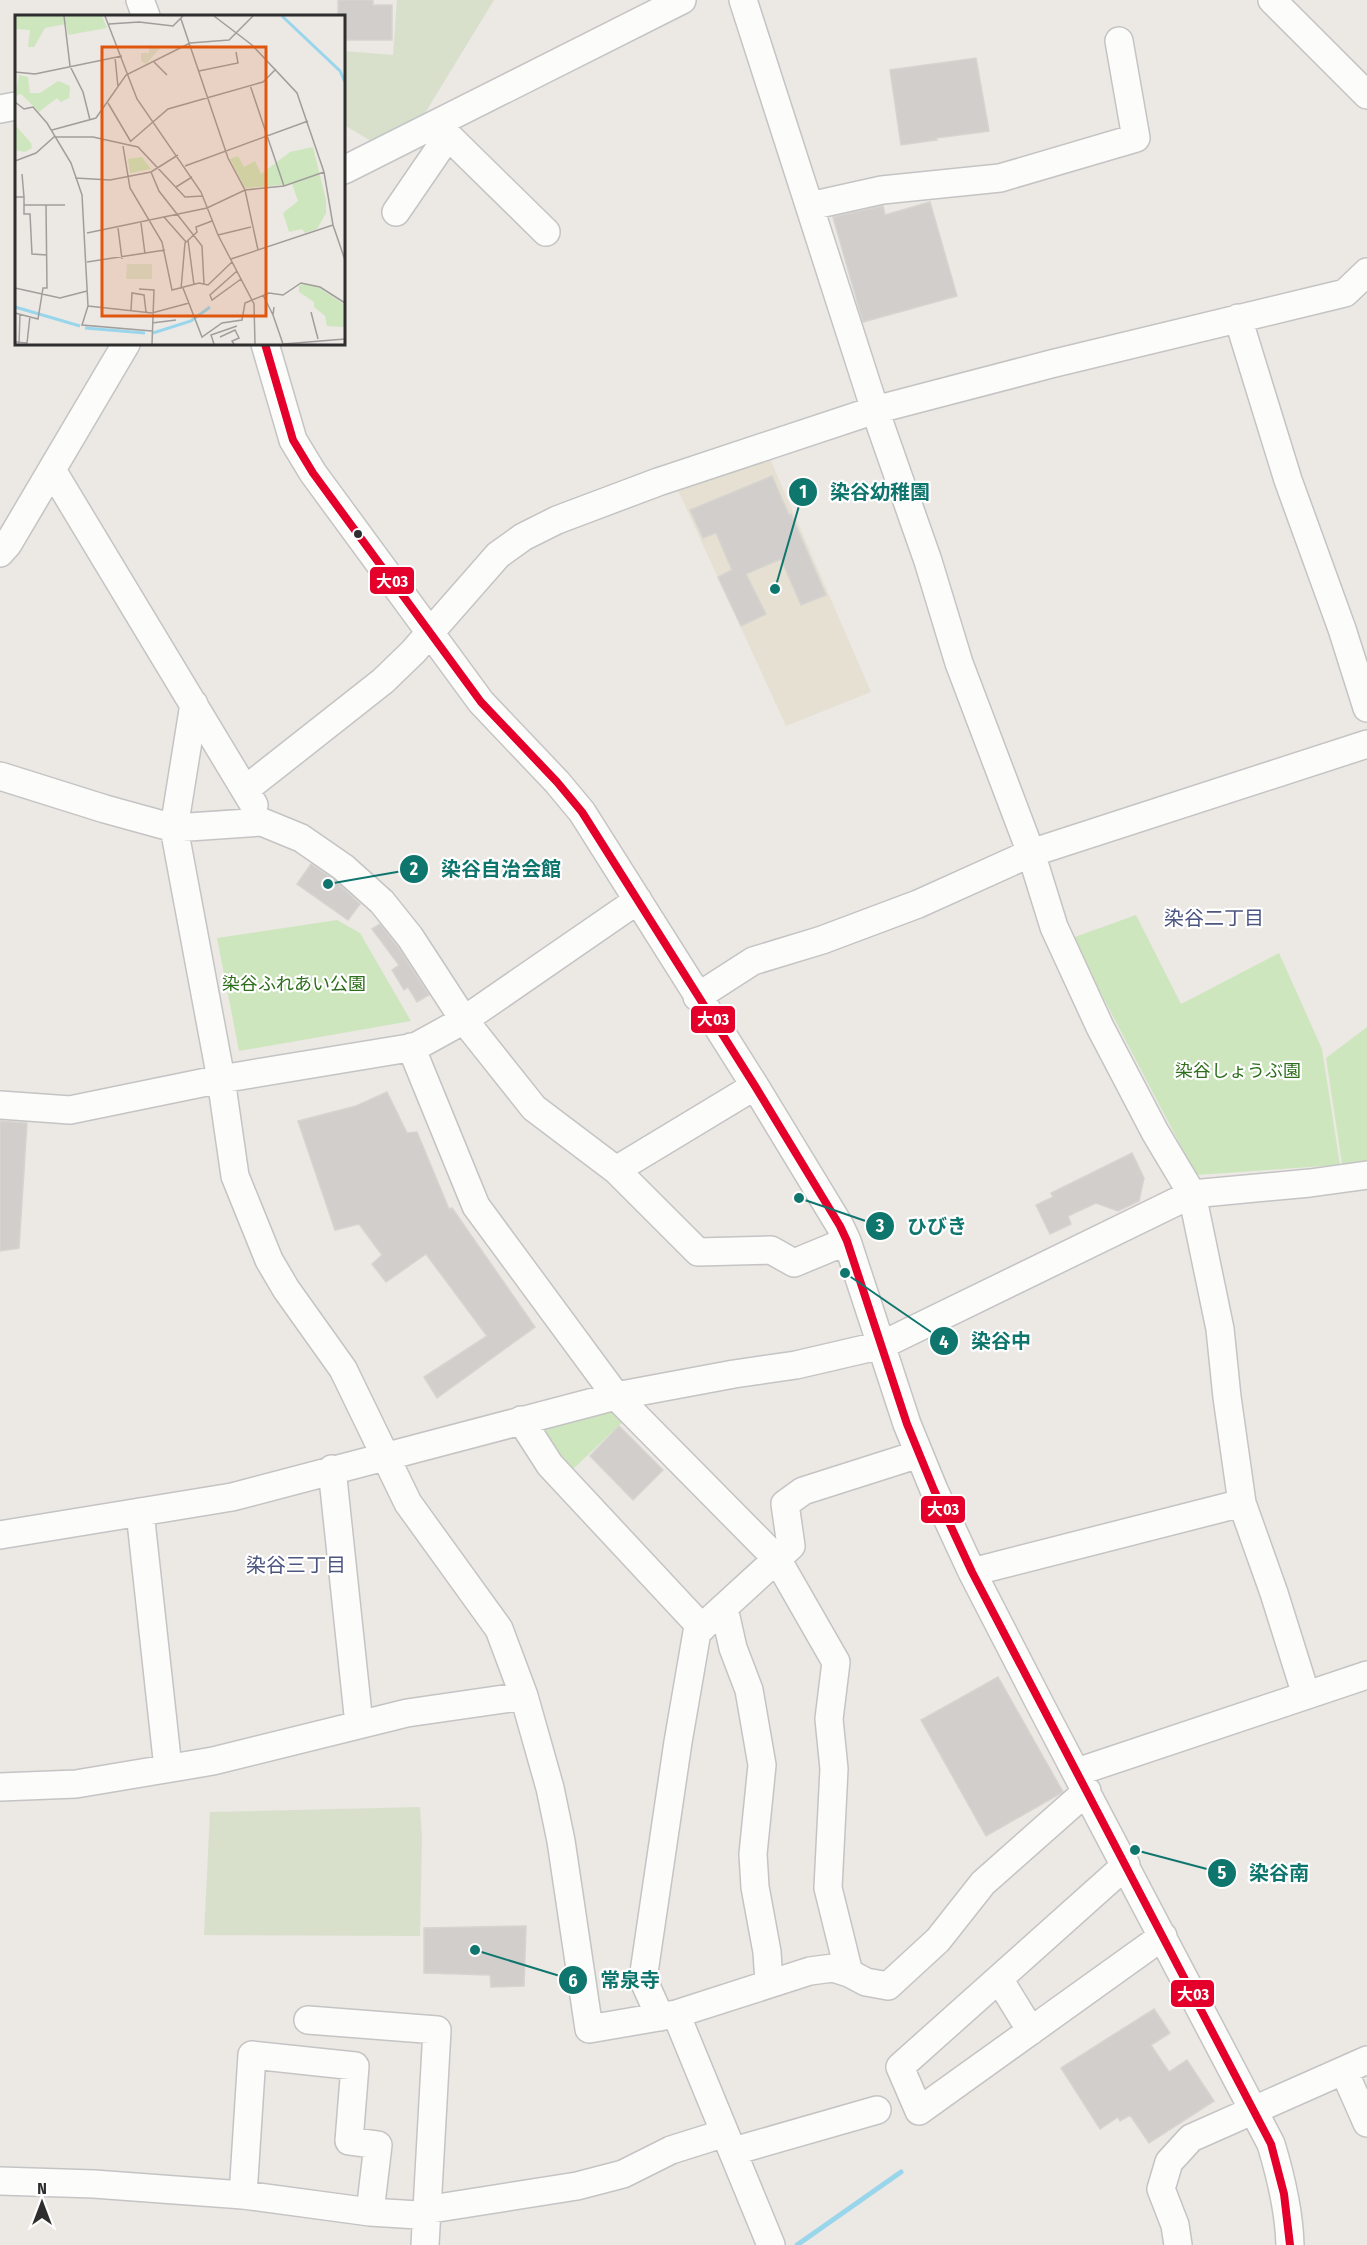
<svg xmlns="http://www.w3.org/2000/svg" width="1367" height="2245" font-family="'Fira Sans Condensed','Noto Sans JP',sans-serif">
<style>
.education{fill:#e6e0d3}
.green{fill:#cee6be}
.cemetery{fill:#d8e0cc}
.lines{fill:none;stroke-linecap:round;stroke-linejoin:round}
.stream{stroke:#99d6ec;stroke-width:5}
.building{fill:#d1cecb;stroke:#d7d4d0;stroke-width:1.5}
.minor-casing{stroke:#c5c4c5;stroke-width:30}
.minor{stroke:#fcfcfb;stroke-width:27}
.bus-1-casing{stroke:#fff;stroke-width:12}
.bus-1{stroke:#e4002b;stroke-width:8}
.bus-dot{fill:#2e2e2e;stroke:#fff;stroke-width:2}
.labels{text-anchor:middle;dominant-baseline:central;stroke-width:4.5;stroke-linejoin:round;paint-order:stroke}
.park-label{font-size:18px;fill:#2c6e1b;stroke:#fff}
.neighbourhood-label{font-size:20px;fill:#4d5680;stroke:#fff}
.inset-river{fill:none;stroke:#99d6ec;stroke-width:3}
.inset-road{fill:none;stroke:#a09e9b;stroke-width:1.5}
.view{fill:#df570e;fill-opacity:0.15;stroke:#df570e;stroke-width:3}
.inset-edge{fill:none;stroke:#2e2e2e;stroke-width:3}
.leader{fill:none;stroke:#0f766e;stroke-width:2}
.callout-dot{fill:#0f766e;stroke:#fff;stroke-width:2}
.mark-label{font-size:18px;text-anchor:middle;font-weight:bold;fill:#fff}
.callout-label{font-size:20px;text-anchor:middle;font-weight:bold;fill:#0f766e;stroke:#fff;stroke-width:4.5;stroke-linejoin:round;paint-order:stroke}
.line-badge{stroke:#fff;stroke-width:2}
.badge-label{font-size:16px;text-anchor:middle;font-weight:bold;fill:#fff}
</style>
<rect width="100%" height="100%" fill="#ece8e4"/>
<path class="education" d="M768 454 871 692 786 726 676 486Z"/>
<path class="green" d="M1136 915 1181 1004 1279 953 1322 1049 1340 1165 1196 1175 1072 938Z
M337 920 360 933 411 1021 239 1051 217 938Z
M1367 1027V1161L1342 1164 1326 1058Z
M619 1410 627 1418 573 1469 540 1430Z"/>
<path class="cemetery" d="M397 0H494L422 118 371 141 344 125V51L393 55Z
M420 1807 422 1837 420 1936 204 1935 210 1812Z"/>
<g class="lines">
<path class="stream" d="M797 2245 901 2172"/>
</g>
<path class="building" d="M338 0H373V5H392V40H344V16H338Z
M976 58 989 131 936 138 937 140 901 145 890 70Z
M930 202 957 296 863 322 833 217 883 206 885 215Z
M772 476 789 515 791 514 826 595 801 605 781 559 746 574 766 614 741 626 718 577 732 570 716 533 703 538 690 510Z
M311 864 333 879 360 904 348 920 297 884Z
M380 924 397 946 429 995 417 1002 408 987 404 990 392 970 399 965 372 929Z
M387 1092 407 1133 417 1132 449 1209 452 1208 535 1327 437 1398 424 1377 487 1336 426 1254 386 1282 372 1264 382 1255 359 1224 335 1230 298 1121 356 1106Z
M0 1121 27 1123 19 1248 0 1251Z
M1132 1153 1144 1178 1139 1201 1118 1211 1096 1203 1068 1216 1071 1224 1050 1234 1036 1205 1053 1197 1051 1193Z
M619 1426 663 1470 633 1500 590 1456Z
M998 1677 1063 1792 986 1836 921 1720Z
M526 1926 524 1986 491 1987 490 1975 424 1973V1928Z
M1154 2009 1170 2033 1151 2045 1169 2072 1187 2060 1214 2101 1149 2143 1130 2115 1120 2121 1118 2117 1100 2129 1061 2068Z"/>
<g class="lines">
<defs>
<path id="minor" d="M140 0 146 16
M743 0 875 410 928 561 959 663 1031 853 1054 927 1100 1027 1155 1132 1192 1194 1220 1329 1227 1397 1242 1503 1274 1593 1306 1695
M1272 0 1367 95
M0 109 16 106
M436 124 546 232
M344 170 682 0
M810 206 882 190 1000 178 1136 138 1119 41
M396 212 448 136
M1238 318 1288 480 1342 629 1367 708
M265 344 293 440 313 473 481 702 557 782 582 812 755 1086 840 1226 847 1241 907 1424 934 1490 972 1572 1041 1706 1271 2144C1281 2177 1289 2210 1290 2245
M52 470 254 805
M0 553 8 544 126 344
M194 704 174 828 221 1079 235 1176 269 1260 286 1289 343 1369 408 1503 499 1629 524 1696 550 1788 561 1841 589 2029 676 2014 810 1971 833 1968 849 1973 866 1982 888 1986 938 1940 983 1883 1087 1791
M0 776 105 809 174 828 262 822 301 838 343 867 382 902 410 937 464 1020 534 1108 616 1170 698 1252 771 1250 794 1263 847 1241
M246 789 383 681 413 652 498 555 523 537 557 520 658 482 875 410 1051 364 1345 293 1367 272
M697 997 753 961 822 940 918 904 1031 853 1367 744
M411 1047 476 1206 616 1396 777 1559 836 1662 829 1719 834 1769 828 1888 849 1973
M0 1105 70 1110 221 1079 415 1047 464 1020 638 900
M616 1170 755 1086
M521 1420 550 1465 702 1628
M332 1469 359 1724
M140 1512 168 1768
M0 1535 232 1497 616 1396 734 1374 796 1365 882 1345 1192 1194 1310 1183 1367 1175
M972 1572 1242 1503
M724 1608 733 1648 749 1690 762 1765 753 1854 755 1887 767 1952 769 1984
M1077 1772 1367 1675
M0 1787 76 1784 213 1761 407 1713 524 1696
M1126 1865 900 2067 919 2111 1163 1936
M999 1979 1031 2031
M676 2014 771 2245
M660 2017 643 1979 678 1742 697 1632 791 1546 785 1504 803 1491 919 1454
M308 2020 437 2030 425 2245
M1344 2071 1367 2123
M734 2151 877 2110
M0 2181 94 2184 243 2195 370 2212 418 2215 425 2210 577 2186 623 2174 671 2150 725 2133
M243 2195 252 2055 355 2066 349 2141 378 2145 370 2212
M1178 2245 1175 2225 1161 2189 1169 2162 1191 2138 1367 2060"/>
</defs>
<use href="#minor" class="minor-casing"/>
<use href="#minor" class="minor"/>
<defs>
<path id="bus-1" d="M265 344 293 440 313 473 481 702 557 782 582 812 755 1086 840 1226 847 1241 907 1424 934 1490 972 1572 1271 2144 1284 2194 1290 2245"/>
</defs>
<use href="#bus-1" class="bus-1-casing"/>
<use href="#bus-1" class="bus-1"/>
</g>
<circle class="bus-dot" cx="358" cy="534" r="5"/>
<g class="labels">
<g class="park-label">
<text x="294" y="984">染谷ふれあい公園</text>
<text x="1238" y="1071">染谷しょうぶ園</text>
</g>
<g class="neighbourhood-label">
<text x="1214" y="918">染谷二丁目</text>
<text x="296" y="1565">染谷三丁目</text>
</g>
</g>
<g transform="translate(15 15)">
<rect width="330" height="330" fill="#ece8e4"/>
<path d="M0 1H87L92 13 53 20 51 9 30 13 19 32H13L15 15 0 14ZM4 60 13 62 15 78H25L43 66 55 71 54 83 46 87 42 83 24 97 6 79 0 81ZM0 110 16 128 17 133 10 137 0 135ZM298 132 311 185V198L302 214 290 218 287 214 274 217 268 198 283 186 277 169 230 173 215 144 223 141 229 152 240 146 246 159 275 137ZM127 142 136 154 115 158 113 144ZM290 268 301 271 330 290V312L312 311 310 301 299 292V287L284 277V271Z" fill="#cee6be"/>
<path d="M134 30 146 32 131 49 126 46V38H134ZM112 249H137V264H111Z" fill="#d8e0cc"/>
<path class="inset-river" d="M267 1 325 56 330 67M0 292 65 311M70 313 130 318M138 318 176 306 195 292"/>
<path class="inset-road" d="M49 1 55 51 68 77 75 105M90 1 122 84 186 177 203 220 239 289 240 329M199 1 237 30 282 78 309 157 318 210 330 245M166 4 213 143 230 175 243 235M94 9 124 7 158 11 168 1M100 42 103 72M139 47 152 60M184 56 223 48 221 37M0 57 20 59 107 41M235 70 269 171M0 87 9 94 18 92 32 108 56 148 67 180 73 291 67 310 137 316M93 88 116 127M37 115 81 103 111 60 175 28 214 25 238 1M116 126 153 94 248 67 261 54M108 131 115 173 147 227 157 275 184 268 193 270 217 247M0 146 21 138 39 122H78L123 132 170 182 188 181M170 151 293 106M136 157 144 176 187 231 189 269M60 163 95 165 136 157 163 140M161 172 177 162M0 182H9L7 159M9 182V199H15L17 239 32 240M31 190H50M149 202 171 227M126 208 130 239M103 213 107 244M72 218 192 193 230 175 269 171 309 157M203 220 236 212M173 225 179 270M216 244 318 210M72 247 150 235M222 256 195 280 197 285 226 264M0 273 45 283 72 276M168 273 187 322 207 308 227 305 230 288 254 278 268 280 286 268 305 272 330 288M124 274 139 275 137 329M166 274 170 228 182 217 181 212 197 206M248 280 258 300M73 291 137 298 174 288M259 292 258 300 268 329M116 295 117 278 129 280 131 297M296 297 303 324M0 298 23 304 28 273H32L31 190H9M137 308 161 305M205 322 220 315 224 323 217 326 219 329M0 327 12 328 15 301M4 329 5 299M199 329 196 320 222 311M269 329 330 324"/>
<path class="view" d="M87 32H251V301H87Z"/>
<rect width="330" height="330" class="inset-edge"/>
</g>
<path class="leader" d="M775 589L803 492M328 884L414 869M799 1198L880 1226M845 1273L944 1341M1135 1850L1222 1873M475 1950L573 1980"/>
<g class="callout-dot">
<circle cx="775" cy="589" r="6"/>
<circle cx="328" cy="884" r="6"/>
<circle cx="799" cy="1198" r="6"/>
<circle cx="845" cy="1273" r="6"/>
<circle cx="1135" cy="1850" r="6"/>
<circle cx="475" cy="1950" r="6"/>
<circle cx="803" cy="492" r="15"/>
<circle cx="414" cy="869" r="15"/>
<circle cx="880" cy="1226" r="15"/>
<circle cx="944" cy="1341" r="15"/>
<circle cx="1222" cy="1873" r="15"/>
<circle cx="573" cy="1980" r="15"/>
</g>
<g class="mark-label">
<text x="803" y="498">1</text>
<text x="414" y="875">2</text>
<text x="880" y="1232">3</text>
<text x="944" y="1348">4</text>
<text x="1222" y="1879">5</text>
<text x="573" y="1987">6</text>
</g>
<g class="callout-label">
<text x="880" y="499">染谷幼稚園</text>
<text x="501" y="876">染谷自治会館</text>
<text x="937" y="1233">ひびき</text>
<text x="1001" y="1348">染谷中</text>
<text x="1279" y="1880">染谷南</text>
<text x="630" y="1987">常泉寺</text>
</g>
<g class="line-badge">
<rect x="369" y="566" width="46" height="29" rx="6" fill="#e4002b"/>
<rect x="690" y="1005" width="46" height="29" rx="6" fill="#e4002b"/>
<rect x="920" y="1495" width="46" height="29" rx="6" fill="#e4002b"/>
<rect x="1170" y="1979" width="45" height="29" rx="6" fill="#e4002b"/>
</g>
<g class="badge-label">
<text x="392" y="587">大03</text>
<text x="713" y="1025">大03</text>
<text x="943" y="1515">大03</text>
<text x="1193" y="2000">大03</text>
</g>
<g transform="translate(42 2203)" stroke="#ffffff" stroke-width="4.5" paint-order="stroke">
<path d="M0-4.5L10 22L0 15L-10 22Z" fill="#2e2e2e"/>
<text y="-9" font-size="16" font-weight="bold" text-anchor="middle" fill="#2e2e2e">N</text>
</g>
</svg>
